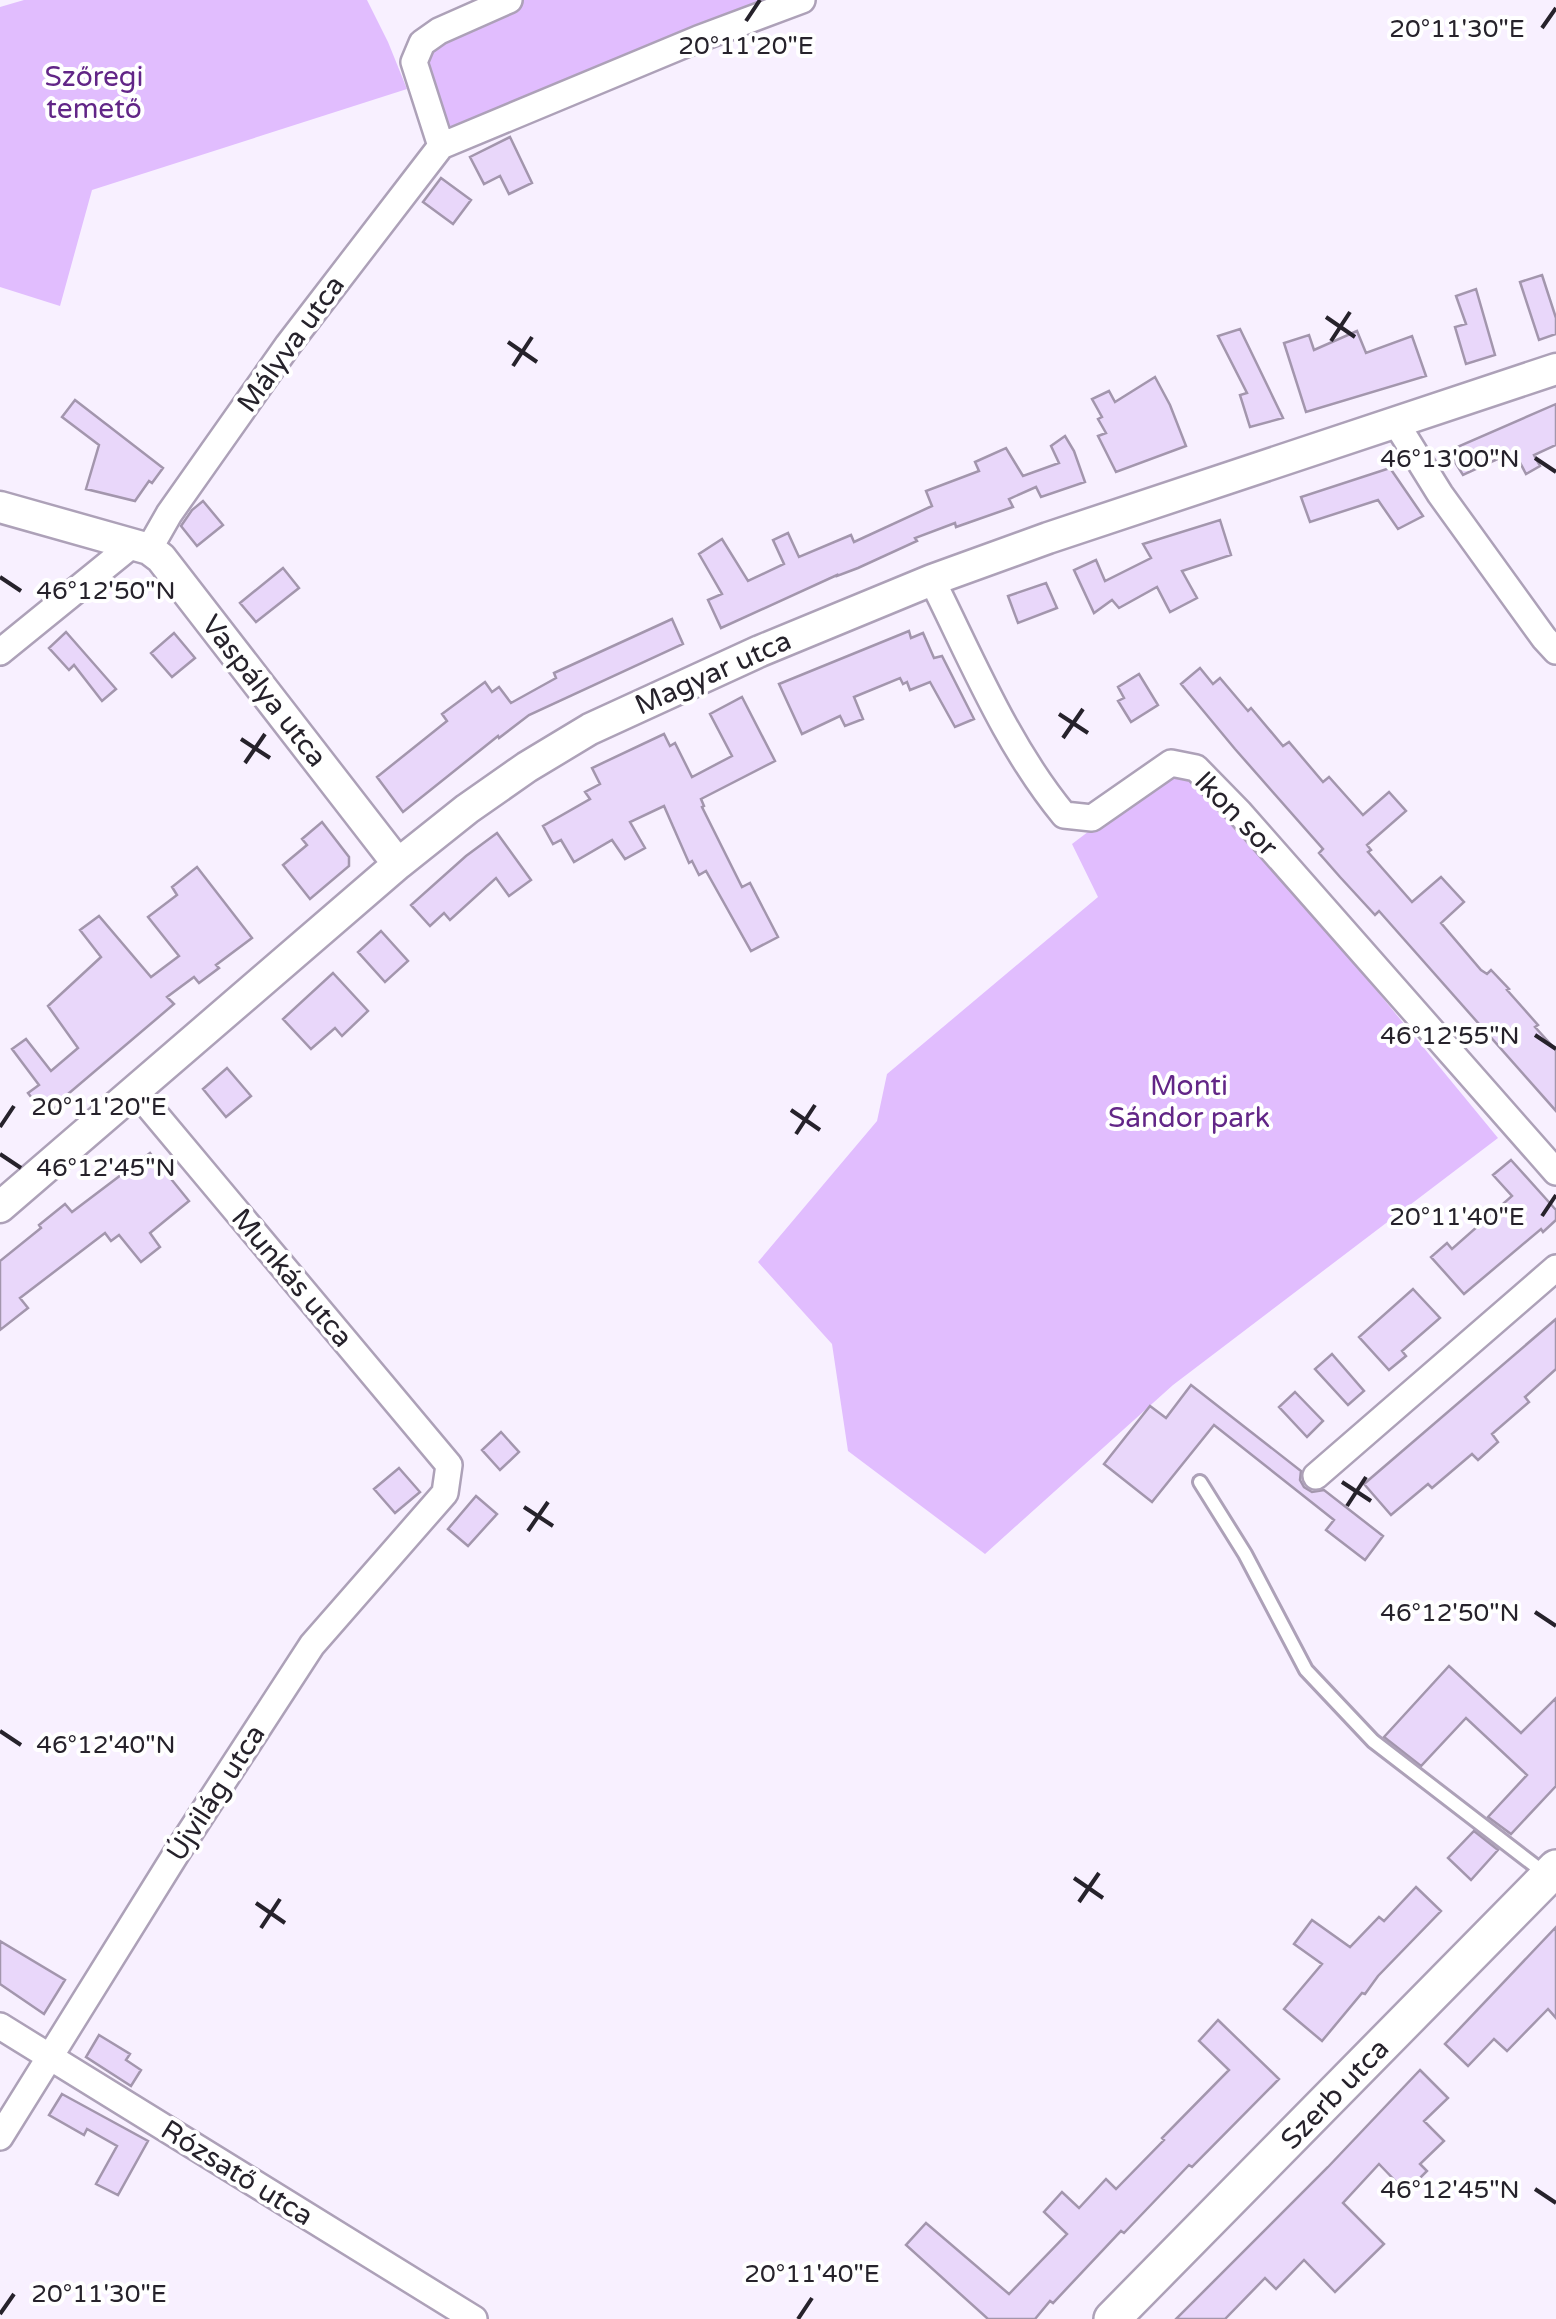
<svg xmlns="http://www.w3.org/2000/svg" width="1556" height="2319" font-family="'Varela Round',sans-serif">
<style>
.green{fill:#e1bdfe}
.building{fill:#e9d7fa;stroke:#a396ad;stroke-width:2.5}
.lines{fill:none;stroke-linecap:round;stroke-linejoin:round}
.service-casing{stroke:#ada1b8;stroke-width:18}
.minor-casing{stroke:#ada1b8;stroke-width:30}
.tertiary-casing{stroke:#ada1b8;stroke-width:35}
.secondary-casing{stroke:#ada1b8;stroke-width:40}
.service{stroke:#fff;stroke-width:12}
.minor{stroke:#fff;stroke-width:25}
.tertiary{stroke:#fff;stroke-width:30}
.secondary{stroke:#fff;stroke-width:35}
.ticks{fill:none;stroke:#26222b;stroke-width:4}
.labels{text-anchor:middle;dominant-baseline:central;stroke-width:8;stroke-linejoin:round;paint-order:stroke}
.park-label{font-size:28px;fill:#622687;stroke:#fff}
.street-label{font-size:28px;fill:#26222b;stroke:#fff}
.ticks-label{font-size:25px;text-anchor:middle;fill:#26222b;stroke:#fff;stroke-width:8;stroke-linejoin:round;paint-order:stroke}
</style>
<rect width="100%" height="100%" fill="#f8f0ff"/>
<path class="green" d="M24 0H367L388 42 407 89 92 190 60 306 0 287V7Z
M523 0H781L449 130 422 59 450 32Z
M1167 772 1190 774 1210 788 1498 1138 1173 1385 985 1554 848 1451 832 1344 758 1262 877 1121 887 1074 1098 897 1072 844Z"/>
<path class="building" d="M510 137 532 183 509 194 500 176 484 184 470 157Z
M441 178 471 200 453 224 423 202Z
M1542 275 1556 318V334L1539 340 1520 282Z
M1476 289 1495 355 1466 364 1455 327 1466 324 1456 296Z
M1240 329 1283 418 1250 427 1240 395 1247 393 1218 336Z
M1357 331 1366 353 1412 336 1426 376 1306 412 1284 343 1309 335 1314 350Z
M1155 377 1170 405 1186 446 1116 472 1098 436 1106 433 1098 419 1102 417 1092 399 1109 391 1115 402Z
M75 400 163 468 152 483 149 481 135 501 86 489 99 445 62 417Z
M1556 404V445L1534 455 1540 466 1526 474 1517 457 1507 462 1504 456 1463 475 1448 451Z
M1065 436 1074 451 1085 482 1041 497 1036 487 1009 499 1013 507 956 527 955 523 915 538 917 541 858 568 837 576V575L721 628 708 600 722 594 699 554 722 539 748 581 784 564 773 540 788 533 799 557 851 535 854 542 932 506 926 491 979 471 975 462 1006 448 1023 476 1059 463 1051 446Z
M1390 468 1423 516 1398 529 1378 500 1310 522 1301 497Z
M203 501 223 525 197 546 181 526 192 510Z
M1220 520 1231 555 1182 571 1197 598 1170 612 1157 587 1119 608 1112 600 1094 613 1074 570 1096 560 1105 581 1151 558 1143 544Z
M283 568 299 588 256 622 240 603Z
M1046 583 1057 608 1018 623 1008 596Z
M672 619 683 644 529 715 499 738 498 736 403 812 377 777 447 721 442 714 485 682 492 692 499 687 511 703 556 678 554 673Z
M909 631 911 638 923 633 934 658 942 656 974 719 955 727 930 682 910 690 907 682 903 684 900 678 854 697 863 719 845 726 840 716 802 734 779 684Z
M66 632 116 689 102 701 74 665 69 670 49 648Z
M174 633 195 658 172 677 151 653Z
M1200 668 1213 684 1220 678 1248 711 1251 708 1283 746 1289 742 1323 782 1329 777 1363 815 1389 792 1406 811 1367 845 1371 850 1368 852 1412 902 1441 877 1464 902 1441 923 1481 970 1487 974 1491 970 1509 989 1507 990 1538 1025 1535 1027 1556 1050V1111L1379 911 1375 915 1340 877 1319 853 1323 849 1235 749 1181 684Z
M1139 674 1158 705 1131 722 1118 701 1124 698 1118 687Z
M742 697 775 761 701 799 704 806 702 807 742 887 750 883 778 937 751 951 706 871 699 875 692 861 689 863 664 806 630 822 645 848 625 859 612 840 574 862 561 840 553 844 543 826 590 799 585 792 600 784 592 768 664 734 670 746 675 743 692 777 732 756 710 714Z
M322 822 349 857V866L310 899 283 865 307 845 302 839Z
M497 833 531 880 509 896 496 878 450 920 444 913 430 926 411 905 466 856Z
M197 867 252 938 216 965 219 968 199 983 194 977 167 997 174 1004 68 1094 70 1097 45 1115 28 1093 39 1085 12 1049 26 1039 51 1071 78 1048 48 1006 101 957 80 930 99 916 151 977 179 956 148 917 177 895 172 887Z
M381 931 408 961 385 982 358 952Z
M333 973 368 1011 342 1036 335 1028 311 1049 283 1019Z
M227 1068 251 1096 226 1117 203 1089Z
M150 1153 189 1201 150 1233 160 1247 141 1262 119 1235 111 1241 105 1233 20 1298 28 1308 0 1330V1261L41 1228 39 1225 65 1204 72 1212Z
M1511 1160 1556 1210V1220L1543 1232 1541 1229 1464 1294 1431 1257 1447 1243 1452 1249 1512 1196 1493 1175Z
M1413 1289 1440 1318 1402 1351 1406 1356 1389 1370 1359 1337Z
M1556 1319V1369L1525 1397 1529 1402 1492 1434 1498 1442 1478 1460 1472 1454 1432 1488 1428 1484 1391 1515 1364 1484Z
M1332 1354 1364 1391 1348 1405 1315 1369Z
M1191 1385 1301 1471 1300 1480 1304 1487 1312 1492 1324 1490 1383 1536 1365 1560 1326 1530 1334 1520 1214 1425 1152 1502 1104 1464 1150 1406 1166 1418Z
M1295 1392 1323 1421 1307 1437 1279 1407Z
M501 1432 519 1452 500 1470 482 1450Z
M399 1468 420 1492 395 1513 374 1489Z
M476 1496 497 1514 468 1546 448 1529Z
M1449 1666 1521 1733 1556 1698V1786L1511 1834 1488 1817 1527 1775 1466 1718 1421 1766 1384 1737Z
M1474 1831 1498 1850 1471 1880 1448 1858Z
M1416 1887 1441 1911 1378 1976 1365 1994 1362 1993 1322 2041 1284 2009 1322 1964 1294 1944 1312 1920 1350 1947 1379 1917 1384 1921Z
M1556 1927V2018L1548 2009 1507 2051 1494 2039 1468 2066 1445 2044Z
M0 1941 65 1980 44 2014 0 1984Z
M1218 2020 1279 2079 1192 2167 1189 2165 1124 2233 1121 2231 1053 2303 1050 2301 1035 2319H988L906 2245 926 2223 1009 2294 1067 2234 1044 2212 1062 2192 1079 2208 1106 2179 1116 2189 1164 2140 1162 2138 1229 2070 1199 2041Z
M99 2035 130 2054 126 2060 141 2070 131 2086 86 2057Z
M1420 2070 1448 2098 1424 2121 1444 2141 1420 2164 1427 2171 1406 2192 1379 2164 1343 2203 1384 2244 1335 2292 1304 2260 1276 2289 1265 2278 1225 2319H1176L1328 2167Z
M62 2094 148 2141 118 2195 96 2184 117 2146 87 2129 84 2135 49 2115Z"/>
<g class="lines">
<defs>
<path id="service" d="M1200 1482 1245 1554 1306 1670 1373 1741 1547 1875"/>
<path id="minor" d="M441 146 698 39 802 0
M1396 423 1440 494 1544 638 1556 651
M149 549 169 514 288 345 441 146 414 62 422 43 439 31 509 0
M932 580C972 660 1007 746 1064 815L1092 818 1171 763 1196 768 1239 812 1556 1172
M0 652 133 544
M1316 1476 1556 1268
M0 2026 474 2319
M0 2137 176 1854 312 1645 445 1493 449 1465 135 1090"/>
<path id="tertiary" d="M0 507 149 549 161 558 398 864
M0 1207 398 864 467 809 527 767 590 729 760 651 932 580 1048 538 1556 369"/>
<path id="secondary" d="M1112 2319 1556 1868"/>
</defs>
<use href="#service" class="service-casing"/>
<use href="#minor" class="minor-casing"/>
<use href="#tertiary" class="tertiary-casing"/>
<use href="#secondary" class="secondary-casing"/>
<use href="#service" class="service"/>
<use href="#minor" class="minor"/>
<use href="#tertiary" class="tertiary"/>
<use href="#secondary" class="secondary"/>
</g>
<path class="ticks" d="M746 21 760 0M1542 28 1556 8M1326 317 1355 337M1331 341 1350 312M508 342 537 362M513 366 532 337M1535 458 1556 472M0 577 21 591M1059 714 1088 733M1063 738 1083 709M241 739 270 758M245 763 265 734M1535 1035 1556 1049M791 1110 820 1130M0 1127 14 1106M796 1134 815 1105M0 1154 21 1168M1542 1216 1556 1195M1342 1482 1371 1501M1347 1506 1366 1477M524 1507 553 1526M528 1531 548 1502M1535 1612 1556 1626M0 1731 21 1745M1074 1878 1103 1898M1079 1902 1099 1873M256 1903 285 1923M261 1928 280 1899M1535 2189 1556 2203M0 2314 14 2294M798 2319 812 2298"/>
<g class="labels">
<g class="park-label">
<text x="94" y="77">Szőregi<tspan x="94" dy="32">temető</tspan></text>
<text x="1189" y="1086">Monti<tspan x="1189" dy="32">Sándor park</tspan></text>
</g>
<g class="street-label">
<text transform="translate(291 344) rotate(-54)">Mályva utca</text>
<text transform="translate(713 673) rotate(-24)">Magyar utca</text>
<text transform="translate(264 691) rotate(52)">Vaspálya utca</text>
<text transform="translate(1236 814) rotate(46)">Ikon sor</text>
<text transform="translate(292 1278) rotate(50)">Munkás utca</text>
<text transform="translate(216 1793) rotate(-57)">Újvilág utca</text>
<text transform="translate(1335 2094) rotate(-46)">Szerb utca</text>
<text transform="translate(237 2173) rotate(32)">Rózsatő utca</text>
</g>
</g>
<g class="ticks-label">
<text x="1457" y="37">20°11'30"E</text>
<text x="746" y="54">20°11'20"E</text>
<text x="1450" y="467">46°13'00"N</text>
<text x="106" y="599">46°12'50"N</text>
<text x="1450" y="1044">46°12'55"N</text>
<text x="99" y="1115">20°11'20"E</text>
<text x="106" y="1176">46°12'45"N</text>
<text x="1457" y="1225">20°11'40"E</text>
<text x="1450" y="1621">46°12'50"N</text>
<text x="106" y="1753">46°12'40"N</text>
<text x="1450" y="2198">46°12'45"N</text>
<text x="812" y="2282">20°11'40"E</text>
<text x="99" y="2302">20°11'30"E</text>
</g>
</svg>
